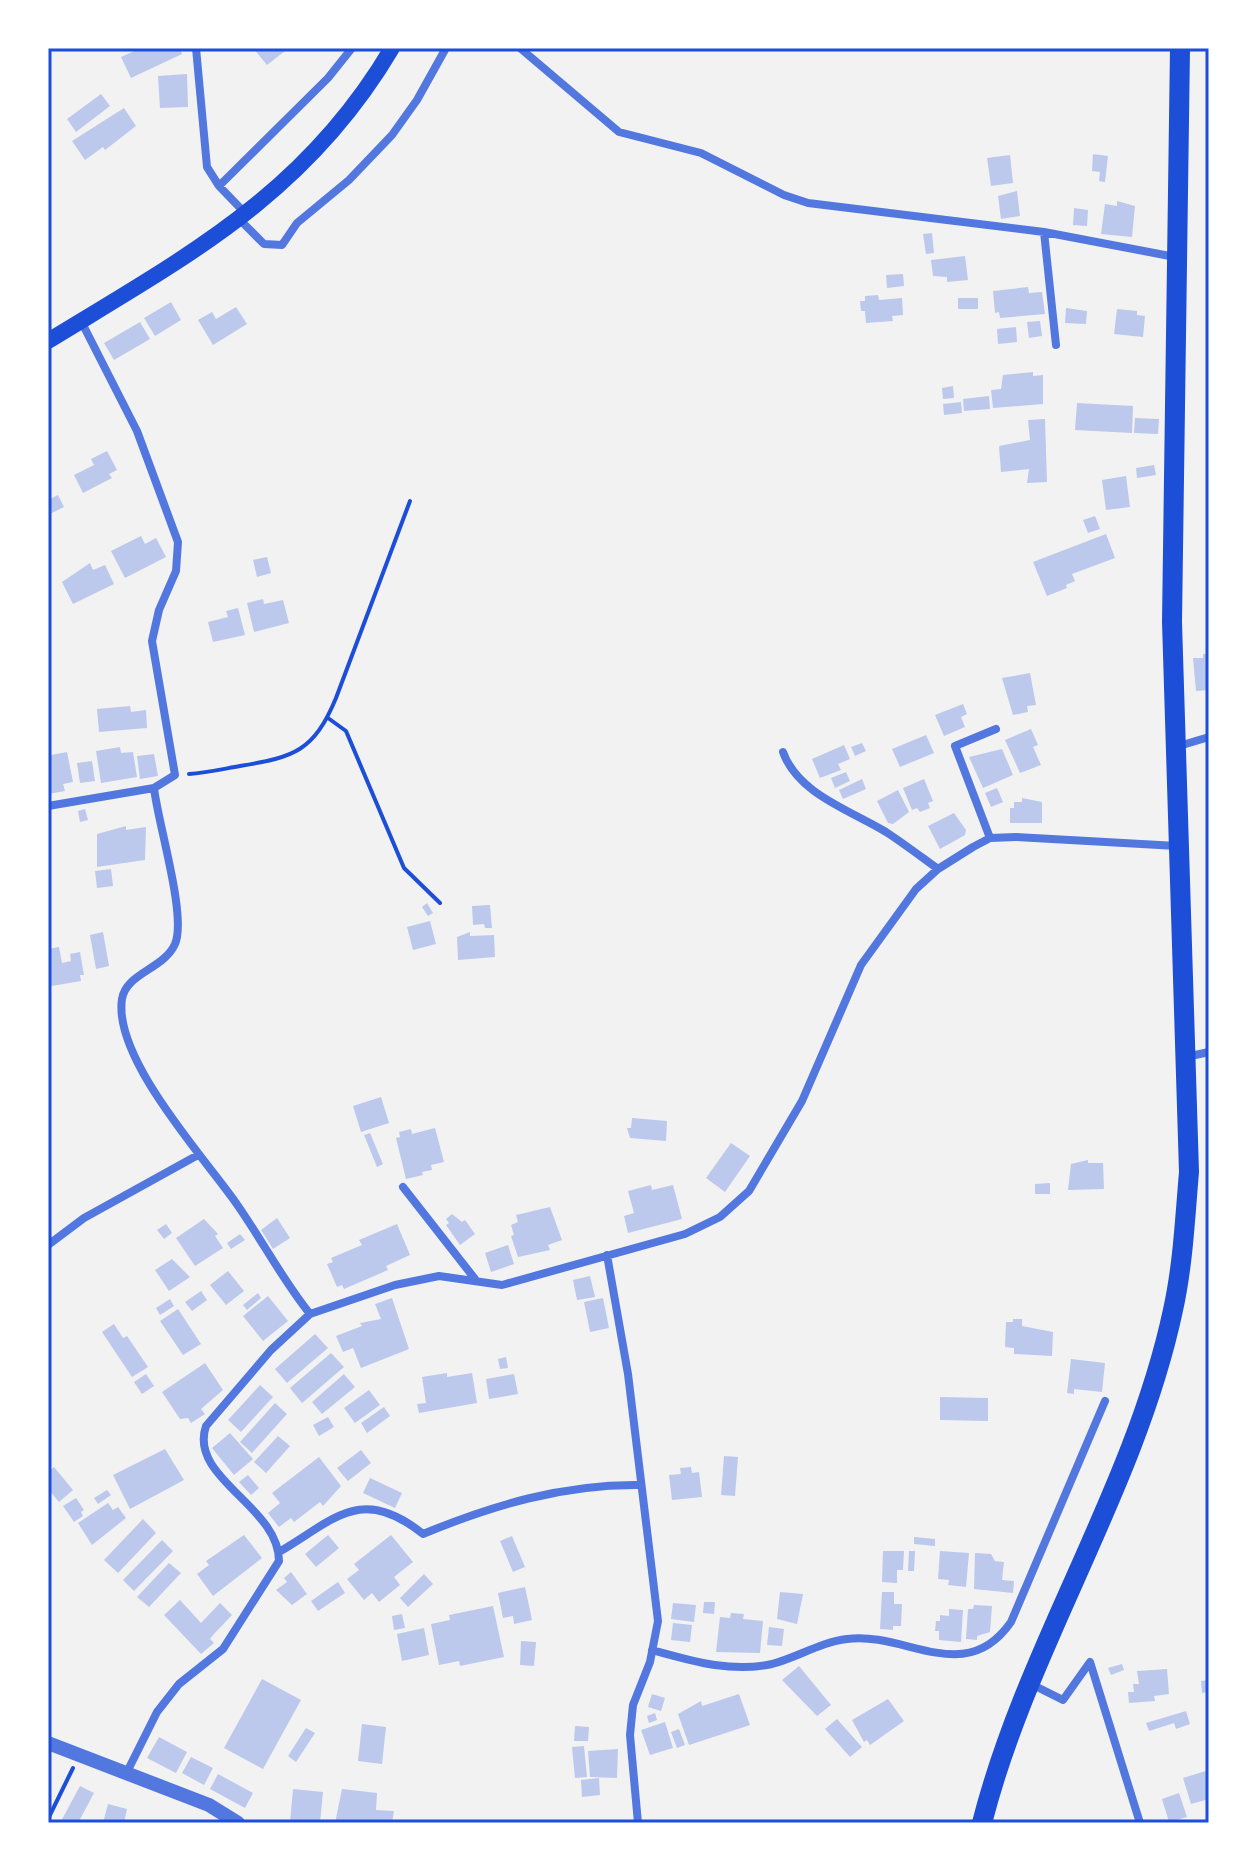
<svg xmlns="http://www.w3.org/2000/svg" width="1257" height="1871" font-family="'PT Sans Narrow',sans-serif">
<style>
.building{fill:#bdc9ec}
.lines{fill:none;stroke-linecap:round;stroke-linejoin:round}
.path{stroke:#1d4ed8;stroke-width:4}
.minor{stroke:#5277de;stroke-width:8}
.tertiary{stroke:#5277de;stroke-width:14}
.secondary{stroke:#1d4ed8;stroke-width:16}
.primary{stroke:#1d4ed8;stroke-width:20}
.neatline{fill:none;stroke:#1d4ed8;stroke-width:3}
</style>
<rect width="100%" height="100%" fill="#f2f2f2"/>
<path class="building" d="M141 48H180L182 54 131 78 121 57Z
M253 48H289L267 65Z
M187 74 188 107 160 108 158 76Z
M101 94 110 106 76 132 67 119Z
M124 108 136 126 105 150 103 147 85 160 72 141Z
M1093 154 1108 156 1105 182 1099 181 1100 172 1092 171Z
M1010 155 1013 183 991 186 987 158Z
M1017 191 1020 216 1001 219 998 196Z
M1117 201 1135 206 1132 237 1101 234 1105 204 1117 206Z
M1074 208 1088 210 1087 226 1073 225Z
M932 233 934 253 926 254 923 234Z
M965 256 968 280 947 282V277L933 276 931 260Z
M903 274 904 286 887 288 886 275Z
M1028 287 1029 293 1042 292 1045 314 1000 318 999 312 995 313 993 291Z
M878 295 879 300 902 298 903 315 892 316 893 321 866 323 865 311H861L860 301H865V296Z
M958 298H978V309H958Z
M171 302 181 320 155 336 144 318Z
M236 307 247 324 213 345 198 320 212 312 216 319Z
M1066 308 1087 311 1086 324 1065 323Z
M1117 309 1137 311V315L1145 316 1143 337 1114 334Z
M1040 321 1042 336 1029 338 1027 322Z
M140 322 150 339 114 360 104 343Z
M1016 327 1017 342 998 344 997 329Z
M1033 372V376L1043 375V404L993 408 991 390 1001 389 1003 375Z
M953 386 954 398 943 399 942 388Z
M989 396 990 409 964 411 963 399Z
M961 402 962 413 944 415 943 404Z
M1077 403 1133 406 1132 433 1075 430Z
M1135 418 1159 419 1158 434 1134 433Z
M1045 419 1047 482 1027 483 1029 469 1001 472 999 446 1030 440 1028 420Z
M107 451 117 470 109 474 112 478 83 493 74 475 94 465 91 459Z
M1154 465 1156 475 1137 478 1136 468Z
M1126 476 1130 507 1106 510 1102 480Z
M58 495 64 507 48 515V500Z
M1095 516 1100 529 1088 533 1083 520Z
M1106 534 1115 558 1072 574 1075 581 1066 585 1067 588 1047 596 1033 562Z
M141 536 145 544 156 538 166 557 125 578 111 551Z
M267 557 271 573 257 577 253 560Z
M90 563 93 570 105 565 114 584 73 604 62 582Z
M263 599 264 604 283 600 289 623 254 632 247 603Z
M238 608 245 635 213 642 208 622 228 617 226 611Z
M1203 654H1209V690L1196 691 1193 658H1203Z
M1030 673 1036 705 1027 706 1028 712 1013 715 1002 678Z
M963 704 967 714 961 717 965 727 944 736 935 715Z
M130 706 131 712 146 710 147 728 99 732 97 709Z
M1031 729 1038 745 1033 747 1041 765 1020 773 1005 740Z
M926 735 934 753 900 767 892 749Z
M862 743 866 751 855 756 851 747Z
M48 745 51 755 67 752 73 782 63 784 65 791 48 794Z
M844 745 850 759 838 764 841 770 820 778 812 759Z
M120 747 121 753 133 752 137 777 101 783 96 751Z
M1002 749 1013 775 983 788 969 757Z
M154 754 158 776 140 779 137 756Z
M92 761 95 781 80 783 77 763Z
M846 772 850 781 835 788 831 778Z
M862 779 866 789 843 799 839 790Z
M924 779 933 801 928 803 930 808 920 812 917 808 912 810 903 788Z
M997 788 1003 802 991 807 985 793Z
M898 790 909 812 893 824 888 823 877 801Z
M1022 798 1042 802V823H1010V808H1014V802H1022Z
M85 809 88 820 80 822 78 811Z
M954 813 966 830 965 835 940 849 928 826Z
M126 826V830L146 827 145 860 97 867V834Z
M111 869 113 886 97 888 95 871Z
M427 903 433 913 428 916 422 907Z
M490 905 492 928H485L484 924 473 925 472 906Z
M430 921 436 944 413 950 407 927Z
M103 932 109 966 96 969 90 935Z
M470 932V936L494 935 495 957 458 960 457 937Z
M59 947 62 963 71 961 70 954 80 952 84 975H80L81 981 52 986 48 981V949Z
M381 1097 389 1123 361 1132 353 1106Z
M632 1118 667 1121 666 1141 630 1138 627 1128H631Z
M435 1128 444 1162 431 1165 432 1170 422 1172 423 1175 406 1179 396 1138 400 1137 399 1132 411 1129 412 1134Z
M370 1133 383 1164 377 1167 364 1135Z
M731 1143 750 1156 725 1192 706 1178Z
M1088 1160V1163H1103L1104 1189 1068 1190 1071 1164Z
M1050 1183V1194H1035V1184Z
M651 1185 652 1190 673 1185 682 1219 628 1233 624 1216 634 1213 628 1191Z
M550 1207 562 1240 548 1245 550 1250 518 1257 511 1236 514 1235 511 1225 518 1222 516 1215Z
M452 1214 462 1222 465 1220 475 1234 460 1245 446 1225 449 1223 446 1219Z
M277 1218 290 1238 273 1249 261 1230Z
M204 1219 218 1234 215 1236 223 1248 195 1266 176 1238Z
M166 1224 172 1233 164 1239 157 1230Z
M397 1224 410 1255 386 1266 388 1270 344 1289 342 1285 337 1287 327 1264 333 1262 331 1258 362 1245 359 1240Z
M240 1234 245 1240 231 1249 227 1243Z
M508 1245 514 1264 491 1272 485 1253Z
M172 1259 190 1277 169 1291 155 1270Z
M228 1271 244 1291 226 1305 210 1285Z
M590 1276 595 1297 577 1300 573 1280Z
M201 1291 207 1300 192 1311 185 1302Z
M258 1293 261 1298 247 1310 243 1305Z
M268 1296 288 1321 263 1341 243 1316Z
M392 1298 409 1349 361 1368 353 1348 343 1352 336 1336 362 1326 360 1323 381 1319 375 1304Z
M603 1298 609 1328 590 1332 584 1302Z
M170 1299 174 1306 160 1315 156 1308Z
M178 1309 201 1344 183 1355 160 1321Z
M1013 1319H1022V1326L1053 1332 1052 1356 1014 1354V1348L1005 1347 1006 1322H1013Z
M114 1324 123 1338 127 1336 148 1367 132 1377 102 1332Z
M315 1334 328 1348 287 1383 275 1369Z
M331 1353 344 1367 302 1403 290 1388Z
M506 1357 508 1368 500 1369 498 1359Z
M1071 1359 1105 1363 1102 1392 1074 1389V1394L1067 1393Z
M205 1363 223 1390 201 1409 205 1414 191 1423 188 1418 180 1419 162 1392Z
M447 1373V1377L472 1373 477 1403 419 1413 417 1404 426 1403 422 1377Z
M146 1374 154 1386 142 1394 134 1382Z
M344 1374 355 1387 322 1414 312 1402Z
M514 1374 518 1394 489 1399 486 1379Z
M260 1385 273 1397 241 1432 228 1420Z
M369 1390 380 1405 355 1423 344 1408Z
M940 1397 988 1398V1421L940 1420Z
M275 1403 287 1414 252 1453 240 1442Z
M384 1407 390 1416 367 1433 361 1423Z
M328 1417 334 1427 319 1436 313 1425Z
M230 1433 253 1459 234 1475 212 1448Z
M278 1436 290 1446 266 1473 254 1462Z
M165 1449 184 1480 130 1509 113 1475Z
M361 1450 371 1463 348 1481 337 1468Z
M724 1456 738 1457 735 1496 721 1495Z
M319 1457 341 1486 323 1506 320 1502 294 1522 291 1518 279 1527 268 1513 280 1503 272 1493Z
M54 1467 73 1490 59 1502 48 1489V1472Z
M691 1467 692 1473 699 1472 702 1497 672 1500 669 1475 681 1474 680 1468Z
M248 1475 259 1488 251 1495 239 1482Z
M370 1478 402 1493 395 1508 363 1493Z
M107 1490 111 1495 98 1504 94 1498Z
M76 1498 84 1510 81 1512 83 1516 74 1522 63 1506Z
M108 1503 113 1510 118 1507 126 1518 92 1545 78 1523Z
M143 1519 156 1533 118 1573 104 1560Z
M244 1535 262 1558 213 1596 197 1574 209 1565 206 1561Z
M328 1535 339 1548 316 1567 305 1554Z
M391 1535 413 1562 394 1577 400 1585 379 1602 372 1593 364 1600 347 1579 359 1570 354 1564Z
M512 1536 525 1567 513 1572 500 1541Z
M914 1537 935 1539V1546L914 1544Z
M162 1540 173 1551 134 1591 123 1580Z
M883 1551H904L903 1570H897V1583L882 1582Z
M909 1551H915L914 1571H908Z
M940 1551 969 1553 966 1587 948 1585 949 1580 938 1579Z
M975 1553 991 1554 995 1561 1004 1562 1002 1580 1014 1581 1013 1593 974 1589Z
M169 1563 181 1573 149 1607 137 1597Z
M291 1572 307 1594 292 1605 276 1590 287 1582 284 1578Z
M424 1574 433 1584 408 1607 400 1598Z
M338 1582 345 1593 318 1611 311 1601Z
M525 1587 532 1620 514 1624 513 1616 503 1618 498 1593Z
M780 1592 803 1594 797 1624 777 1619Z
M882 1592H894V1604H902L901 1626H893V1630L880 1629Z
M180 1600 201 1623 220 1603 232 1615 213 1635 210 1639 214 1643 201 1654 164 1615Z
M704 1602H715L714 1614 703 1613Z
M673 1603 696 1605 694 1622 671 1619Z
M974 1605 992 1606 990 1632 977 1636V1640L966 1639 968 1609H973Z
M493 1606 504 1657 460 1666 459 1661 439 1665 431 1624 450 1620 449 1615Z
M949 1609 963 1610 961 1642 939 1640V1631H935L936 1621H940V1615L949 1616Z
M731 1613 744 1614 743 1619 763 1621 760 1653 716 1652 720 1617 730 1618Z
M402 1614 405 1628 394 1630 392 1616Z
M673 1623 692 1625 690 1642 671 1640Z
M769 1627 784 1629 782 1646 767 1645Z
M424 1628 429 1655 402 1661 397 1634Z
M521 1641 536 1642 534 1666 520 1665Z
M1122 1664 1124 1670 1111 1675 1108 1668Z
M799 1666 831 1705 817 1716 782 1680Z
M1167 1669 1169 1694 1154 1696 1155 1701 1129 1703 1128 1692H1134L1133 1684H1139L1137 1671Z
M262 1679 301 1700 263 1769 224 1748Z
M1209 1680V1692L1202 1693 1201 1681Z
M652 1694 665 1698 661 1711 648 1707Z
M739 1694 750 1725 689 1745 678 1714 701 1701 702 1706Z
M888 1699 904 1721 870 1745 867 1740 864 1742 852 1720Z
M1186 1711 1190 1724 1176 1729 1174 1723 1149 1731 1146 1723Z
M655 1713 657 1720 649 1723 647 1716Z
M837 1719 862 1747 850 1757 825 1729Z
M665 1722 673 1748 650 1755 641 1730Z
M362 1724 386 1727 382 1764 358 1761Z
M575 1726 589 1727 588 1741H574Z
M306 1728 315 1733 296 1762 288 1756Z
M679 1729 685 1745 677 1748 671 1732Z
M159 1737 187 1752 176 1773 147 1758Z
M584 1746 587 1777 575 1778 572 1747Z
M618 1749 617 1778 590 1777 588 1751Z
M191 1757 213 1768 204 1785 182 1773Z
M1209 1770V1799L1191 1804 1183 1778Z
M218 1774 253 1793 245 1808 210 1789Z
M599 1778 600 1795 582 1797 581 1780Z
M80 1786 94 1793 78 1823H60Z
M293 1789 323 1792 320 1823H290Z
M342 1789 377 1793 376 1810 394 1811 392 1823H335Z
M1179 1793 1187 1817 1169 1822 1162 1799Z
M108 1804 127 1809 124 1823H103Z"/>
<g class="lines">
<path class="path" d="M328 718 346 731 404 868 440 903
M189 774C206 773 223 769 240 766 295 757 314 751 336 698L410 501
M48 1819 73 1768"/>
<path class="minor" d="M196 48 207 167 219 186 245 213
M520 48 619 132 701 153 784 195 808 203 1044 232 1175 257
M219 186 328 78 352 48
M240 220 264 244 282 245 297 223 349 180 392 135 417 100 446 48
M1044 232 1056 345
M81 321 137 431 178 542 176 571 159 610 152 641 175 775 154 788C158 824 187 916 175 944 164 969 126 973 122 999 113 1058 203 1156 236 1203 262 1240 282 1279 310 1314
M1179 746 1209 737
M783 752C798 794 850 810 886 832 903 843 920 856 938 869
M48 806 154 788
M990 838 955 746 996 729
M1186 1057 1209 1052
M403 1187 475 1279
M48 1245 84 1218 198 1155
M607 1255 628 1374 658 1621 650 1662 633 1705 630 1735 638 1823
M279 1552C334 1520 361 1484 423 1534 493 1505 564 1484 640 1485
M652 1650C692 1661 731 1673 772 1664 798 1657 821 1642 847 1639 906 1631 965 1688 1011 1622L1105 1401
M1031 1684 1063 1700 1090 1662 1140 1823
M127 1772 157 1712 179 1684 223 1649 279 1561C279 1506 188 1478 206 1426L271 1350 310 1314 395 1285 439 1276 502 1285 685 1234 720 1217 749 1191 802 1101 861 965 916 889 938 869 973 847 990 838 1016 837 1177 846"/>
<path class="tertiary" d="M48 1743 209 1805 238 1823"/>
<path class="secondary" d="M48 341C187 256 306 194 392 48"/>
<path class="primary" d="M982 1823C1027 1646 1135 1489 1173 1310 1183 1265 1185 1218 1189 1172L1172 622 1180 48"/>
</g>
<rect width="1257" height="1871" fill="none" stroke="#ffffff" stroke-width="100"/>
<rect x="50" y="50" width="1157" height="1771" class="neatline"/>
</svg>
